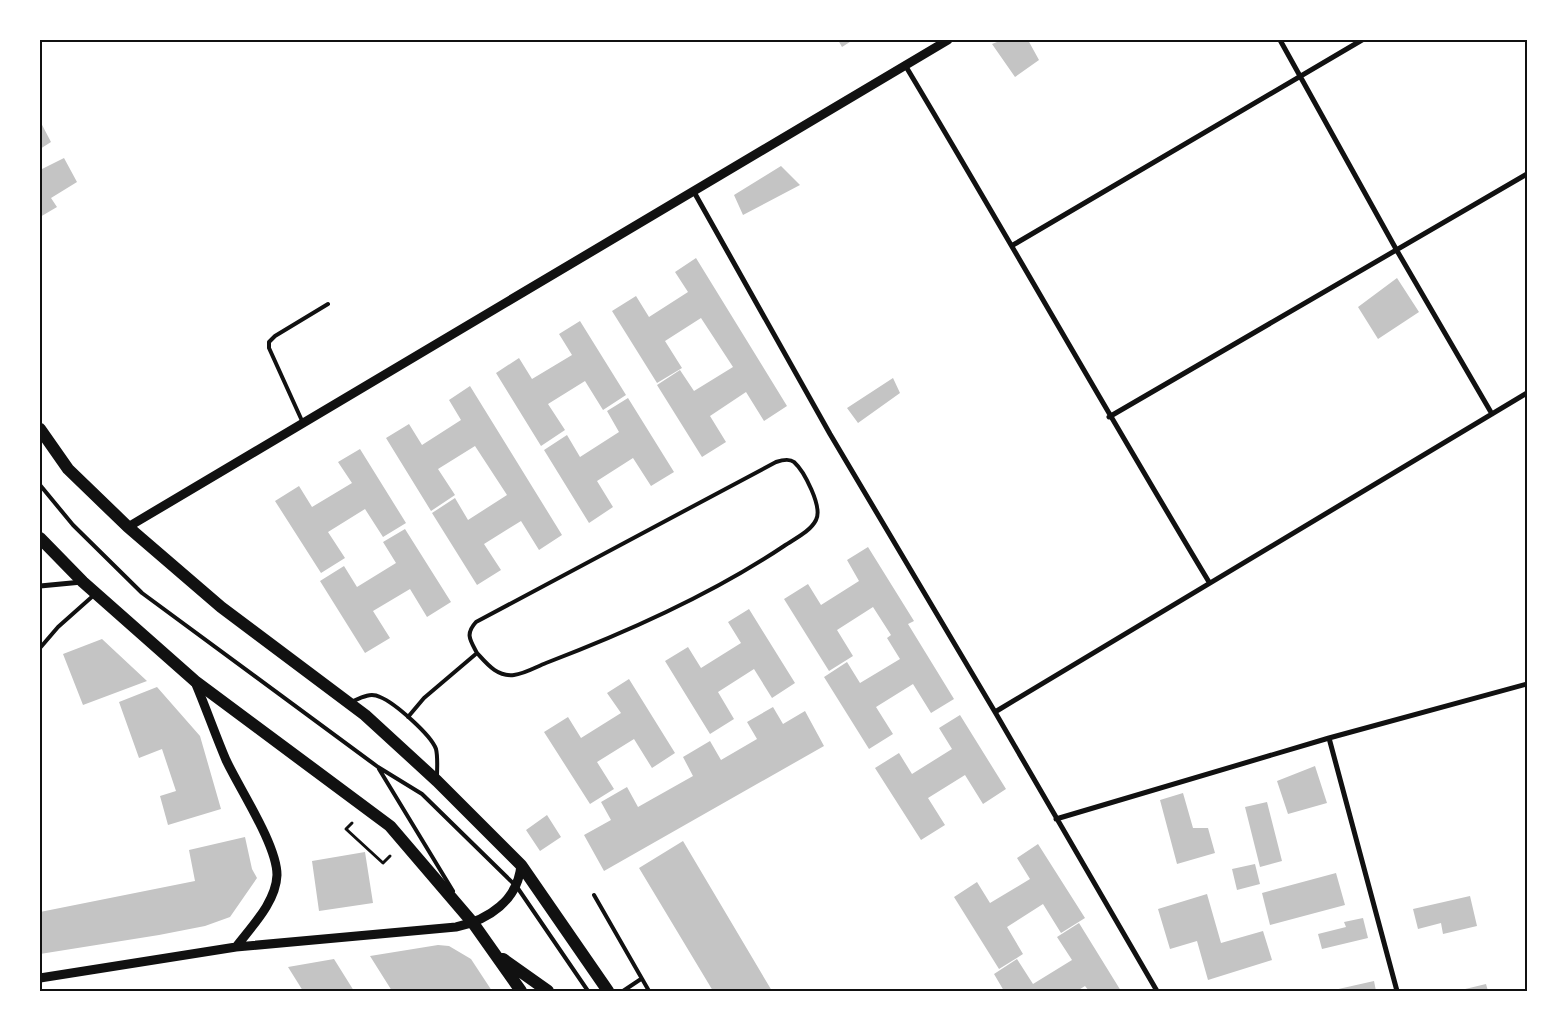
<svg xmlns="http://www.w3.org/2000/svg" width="1567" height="1031" font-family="'DM Sans',sans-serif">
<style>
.building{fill:#c4c4c4}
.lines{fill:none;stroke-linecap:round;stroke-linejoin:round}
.path{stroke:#111;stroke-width:3}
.service{stroke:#111;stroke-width:4}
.minor{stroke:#111;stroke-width:5}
.tertiary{stroke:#111;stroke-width:9}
.primary{stroke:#111;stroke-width:12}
.neatline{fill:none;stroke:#111;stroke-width:2}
</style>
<rect width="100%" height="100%" fill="#fff"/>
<path class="building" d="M838 40H853L842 47Z
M1002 40H1028L1039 60 1015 77 992 44Z
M40 121 51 142 40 149Z
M64 158 77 182 51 198 57 207 40 217V170Z
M781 166 800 185 743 215 734 195Z
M696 258 787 406 764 421 746 392 710 416 726 442 702 457 657 385 680 370 694 391 733 367 701 318 665 341 682 368 657 383 612 311 636 296 649 317 688 292 675 272Z
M1397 278 1419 312 1378 339 1358 307Z
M580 321 626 395 603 410 585 381 548 404 565 430 541 446 496 373 519 358 532 379 572 355 559 334Z
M893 378 900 393 858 423 847 408Z
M470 386 562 535 539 550 521 521 484 544 501 570 477 585 432 513 455 498 468 520 507 495 475 446 438 469 455 495 431 511 386 438 409 424 422 445 461 420 449 400Z
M628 398 674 472 651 486 633 458 597 481 613 507 589 523 544 450 567 435 580 457 619 432 607 411Z
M360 449 406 523 383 537 365 509 328 532 345 558 321 573 275 501 299 486 312 507 352 483 338 462Z
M405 529 451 602 427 617 410 589 373 611 390 638 365 653 320 581 344 566 357 587 396 563 383 542Z
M868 547 914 621 908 624 954 699 931 713 913 684 876 707 893 734 869 749 824 677 847 662 860 683 900 659 887 638 891 635 873 607 837 630 853 656 829 671 784 599 808 584 821 605 859 581 847 560Z
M749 609 795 683 772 698 754 669 718 692 734 719 710 734 665 661 688 647 701 668 741 643 728 622Z
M102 639 147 681 83 705 63 654Z
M629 679 675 753 652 768 634 739 597 762 614 789 590 804 544 732 568 717 581 738 621 713 607 693Z
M157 687 200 736 221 809 168 825 160 796 176 791 162 749 139 758 119 702Z
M773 707 783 724 805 711 824 746 604 871 584 835 611 820 601 802 627 787 638 807 693 776 683 757 710 741 721 760 757 739 747 722Z
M960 715 1006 789 983 804 965 775 928 798 945 825 921 840 875 768 899 753 912 774 952 749 939 728Z
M1315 766 1327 803 1288 814 1277 781Z
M1183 793 1193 828H1208L1215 853 1177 864 1160 800Z
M1267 802 1282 861 1260 867 1245 807Z
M547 815 561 837 540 851 526 830Z
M245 837 252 869 257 878 230 917 205 926 159 935 40 954V912L195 881 189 850Z
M683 841 772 991H713L639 868Z
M1038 844 1085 918 1061 933 1043 904 1007 927 1023 954 999 969 954 897 977 882 990 903 1030 879 1017 858Z
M365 852 373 903 319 911 312 861Z
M1255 864 1260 884 1237 890 1232 869Z
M1336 873 1345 905 1270 925 1262 893Z
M1207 894 1221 943 1263 931 1272 960 1208 980 1197 941 1170 949 1158 909Z
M1470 896 1477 926 1443 934 1441 923 1418 929 1413 909Z
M1363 918 1368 938 1322 949 1318 934 1346 927 1344 922Z
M1079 923 1121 991H1089L1085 986 1077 991H1004L994 974 1017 959 1033 984 1072 960 1057 937Z
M438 945 449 946 471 959 492 991H392L370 956Z
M334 959 354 991H303L288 967Z
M1374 981 1376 991H1335L1334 990Z
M1486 984 1488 991H1461V990Z"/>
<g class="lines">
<path class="path" d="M352 823 346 829 383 863 390 856"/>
<path class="service" d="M303 423 269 348V342L275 336 328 304
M40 485 73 525 142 593 378 767 422 794 517 887 588 991
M40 648 58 627 94 595
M351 702C360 698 370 692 380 697 395 703 431 735 436 749 438 757 437 768 437 776
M408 717 424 698 477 653C470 640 465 634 476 622L776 462C782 460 789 458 794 462 804 471 823 507 816 520 810 532 794 539 784 546 714 593 625 633 546 663 536 667 524 674 514 675 497 677 487 664 477 653
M379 769 453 891
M594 895 649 991
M623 991 641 979"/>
<path class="minor" d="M1280 40 1396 249 1492 414
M905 65C1008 237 1106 411 1209 582
M694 192 830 434 995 712 1157 991
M1013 245 1362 40
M1109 417 1527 174
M40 586 82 582
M995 712 1527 393
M1329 738 1397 991
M1056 819 1329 738 1527 684"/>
<path class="tertiary" d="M128 527 948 40
M195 682C206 708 215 734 226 760 239 788 277 845 277 875 276 902 252 926 236 947
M40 978 236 947 456 927C489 920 518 900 521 865"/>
<path class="primary" d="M40 429 68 469 128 527 221 607 365 715 437 781 521 865 608 991
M40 538 83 582 195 681 390 826 473 923 521 991
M503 959 548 991"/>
</g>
<rect width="1567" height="1031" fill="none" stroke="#ffffff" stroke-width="82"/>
<rect x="41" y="41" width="1485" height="949" class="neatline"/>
</svg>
